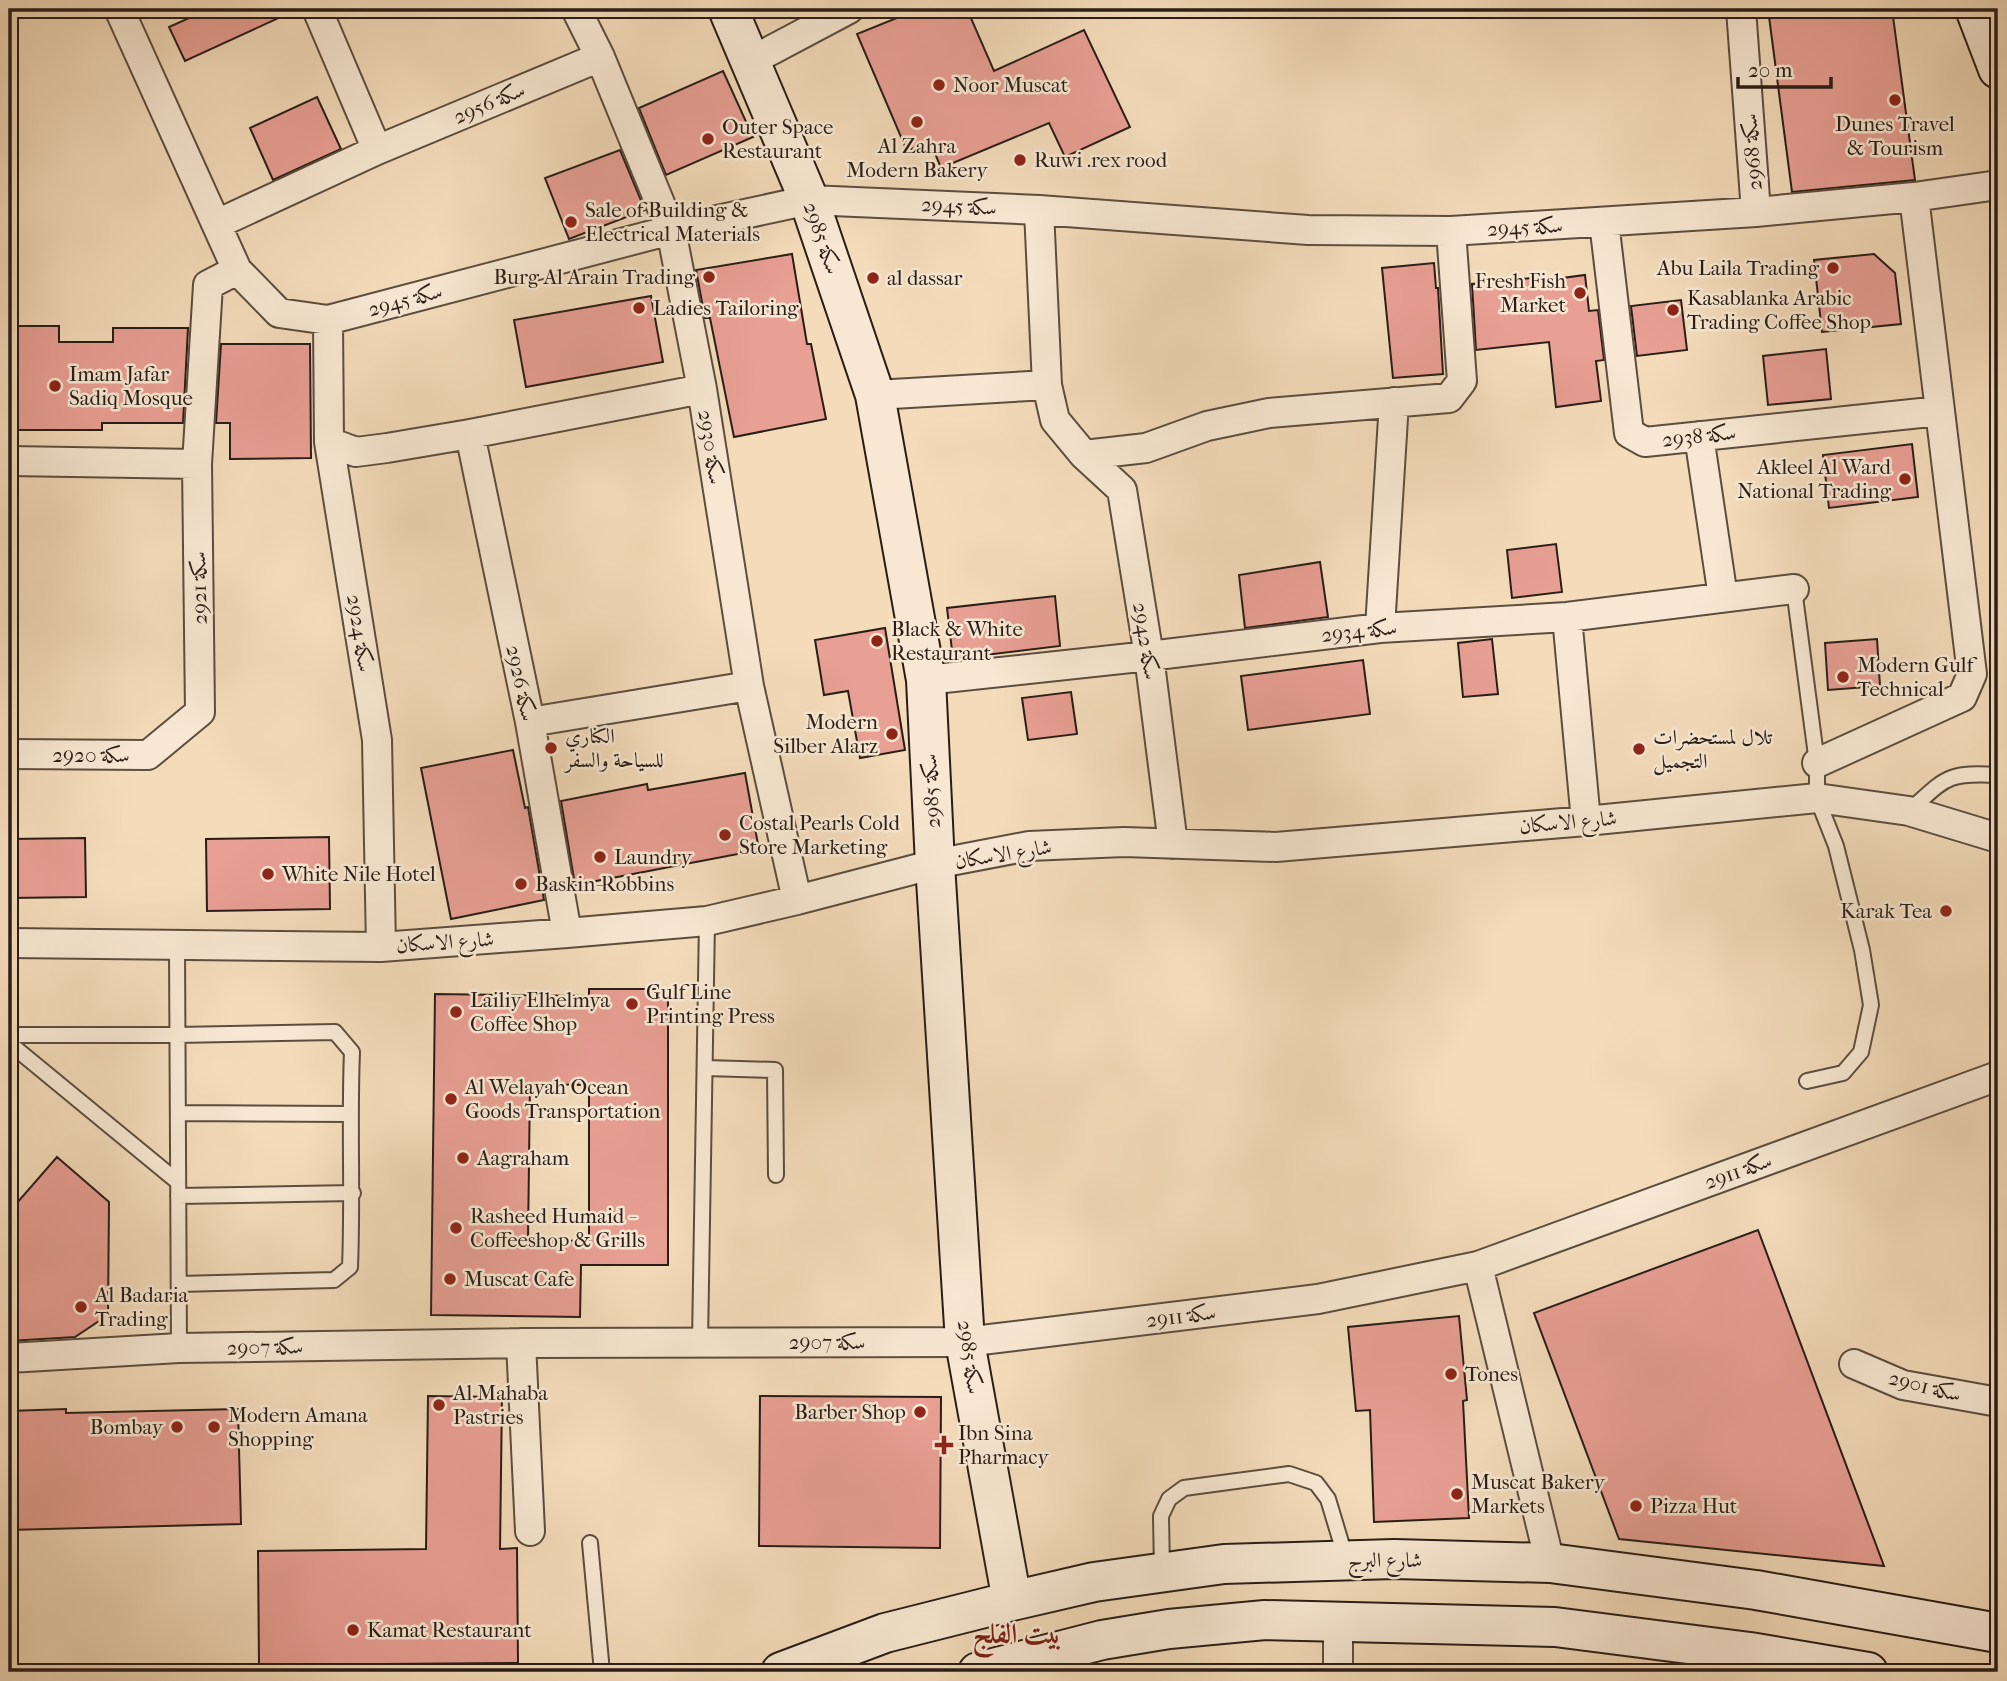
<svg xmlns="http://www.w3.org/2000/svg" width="2007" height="1681" font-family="'IM FELL French Canon',Amiri,serif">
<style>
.building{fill:#e89f94;stroke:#291d16;stroke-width:2;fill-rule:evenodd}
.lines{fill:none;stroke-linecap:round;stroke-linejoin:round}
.lane-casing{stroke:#5c4d3f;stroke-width:18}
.street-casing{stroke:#5c4d3f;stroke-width:32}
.secondary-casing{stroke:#291d16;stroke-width:42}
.lane{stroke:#f8e8d3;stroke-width:14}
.street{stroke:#f8e8d3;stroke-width:28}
.secondary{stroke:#f8e8d3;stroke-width:38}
.poi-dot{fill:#8f2418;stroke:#f8e8d3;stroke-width:2.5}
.labels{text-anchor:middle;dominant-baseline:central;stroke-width:5;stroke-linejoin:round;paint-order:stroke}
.poi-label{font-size:21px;fill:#291d16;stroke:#f8e8d3;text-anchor:start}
.street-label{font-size:21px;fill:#291d16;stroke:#f8e8d3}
.district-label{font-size:28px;font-weight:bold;fill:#7a1f14;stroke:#f8e8d3}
</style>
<rect width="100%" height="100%" fill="#f4dcbb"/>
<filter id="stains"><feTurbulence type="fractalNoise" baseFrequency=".00286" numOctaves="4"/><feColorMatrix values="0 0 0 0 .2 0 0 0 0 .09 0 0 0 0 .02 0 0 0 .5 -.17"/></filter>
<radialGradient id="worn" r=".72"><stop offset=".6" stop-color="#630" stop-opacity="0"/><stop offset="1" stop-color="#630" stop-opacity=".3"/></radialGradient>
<path class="building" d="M209 9H298L185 61 169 27Z
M919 9H967L994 71 1084 30 1130 127 1065 157 1049 123 941 168 930 141 907 151 857 34Z
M1768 9H1892L1915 180 1792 192Z
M723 71 753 137 666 175 639 108Z
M317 97 341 149 273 180 250 128Z
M620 150 645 210 569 239 545 178Z
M792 254 807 344H811L826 419 734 437 710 318H705L696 270Z
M1874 254 1895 273 1901 324 1822 332 1814 260Z
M1434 263 1436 288H1438L1443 374 1393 378 1382 268Z
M1585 275 1589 311 1598 310 1604 360 1596 361 1601 401 1556 407 1549 342 1476 350 1472 284 1532 278V282Z
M651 296 663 362 526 387 514 320Z
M1681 300 1687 350 1637 356 1631 306Z
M9 326H59V342H113V328H188L183 423H102V430H9Z
M221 344H310L311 458 230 459V423H216Z
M1826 349 1831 399 1768 405 1763 356Z
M1912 444 1918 497 1829 508 1823 455Z
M1556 544 1562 592 1512 598 1507 550Z
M1320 562 1328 617 1245 628 1239 575Z
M1055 596 1060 646 953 659 947 608Z
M885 628 905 750 860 758 848 691 824 695 815 640Z
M1492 639 1498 694 1463 697 1458 643Z
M1877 639 1880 686 1828 690 1825 643Z
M1363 660 1370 714 1248 730 1241 676Z
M1071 692 1077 734 1028 740 1022 698Z
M513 750 525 808 528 807 544 900 451 919 421 768Z
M745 773 759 850 575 885 561 801 647 784 648 790Z
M329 837 330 909 207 911 206 839Z
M85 838 86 897 9 898V839Z
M589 989H668V1265H581L580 1317 431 1315 435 994 589 996ZM530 1084 589 1085V1241L528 1240Z
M57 1157 109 1202 108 1315 75 1337 9 1341V1212Z
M1758 1230 1884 1566 1619 1539 1534 1313Z
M1459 1316 1467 1400 1463 1401 1469 1518 1374 1522 1370 1410 1356 1411 1348 1327Z
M428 1396 502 1397 500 1549 517 1548 518 1663 259 1665 258 1551 426 1549Z
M760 1396 941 1397 940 1548 759 1546Z
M66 1409V1413L238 1409 241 1524 9 1530V1411Z"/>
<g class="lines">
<defs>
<path id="lane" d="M1794 589 1817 763V798L1836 846 1862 950 1871 1005 1861 1052 1843 1073 1807 1081
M1909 811C1946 778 1946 772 1998 775
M177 946 179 1348
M9 1035H177L335 1032 352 1052C349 1123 353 1195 350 1267L334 1280 179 1284
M9 1043 178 1182
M706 1068 775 1070 776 1175
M178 1113 350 1114
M178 1196 353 1193
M700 1342 707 921
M590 1543 602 1672
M1162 1571 1161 1516 1169 1499 1184 1488 1289 1474 1316 1483 1328 1499 1346 1559"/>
<path id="street" d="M119 9 237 270 279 313 328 320 671 230 809 200 1039 210 1308 230 1451 231 1756 212 1914 197 1998 185
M317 9 377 150
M576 9 600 57 671 230 702 389 749 686 797 900
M1741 9 1756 212
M751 61 849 9
M1039 210 1047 385 1055 420 1084 455 1122 490 1149 656 1173 844
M1604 222 1629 433 1645 442 1940 411
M217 224 377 150 600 57
M328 320 329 442 377 740 381 947
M875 395 1047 385
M470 434 530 722 567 933
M1699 436 1723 597
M329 442 356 452 387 448 470 434 702 389
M1084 455 1146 448 1207 426 1269 413 1449 398 1462 381 1451 231
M9 461 197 464
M1567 617 1586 821
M1380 628 1394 402
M926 680 1149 656 1380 628 1567 617 1794 589
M530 722 749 686
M9 754 148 755 200 712 197 464 208 285 237 270
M1817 763 1962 697 1972 674 1914 197
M9 943 381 947 567 933 707 921 797 900 935 864 1029 846 1124 842 1276 847 1586 821 1817 798 1909 811 1998 838
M1478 1266 1550 1563
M521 1343 530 1531
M9 1358 179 1348 521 1343 965 1342 1318 1299 1478 1266 1998 1076
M1854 1364 1903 1385 1998 1402
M1338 1672V1620"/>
<path id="secondary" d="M728 9 809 200 875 395 926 680 935 864 965 1342 1012 1601
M1975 9 1998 69
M781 1672 885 1633 1012 1601 1094 1582 1224 1564 1394 1559 1550 1563 1756 1590 1998 1633
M978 1672 1102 1640 1169 1629 1265 1620 1555 1627 1750 1652 1868 1672"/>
</defs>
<use href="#lane" class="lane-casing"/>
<use href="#street" class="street-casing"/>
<use href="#secondary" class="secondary-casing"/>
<use href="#lane" class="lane"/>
<use href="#street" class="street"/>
<use href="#secondary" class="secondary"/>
</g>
<g class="poi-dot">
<circle cx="939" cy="85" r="7"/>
<circle cx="1895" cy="100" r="7"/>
<circle cx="917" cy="122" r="7"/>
<circle cx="708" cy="139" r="7"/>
<circle cx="1020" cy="160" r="7"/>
<circle cx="571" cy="222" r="7"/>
<circle cx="1833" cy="268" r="7"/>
<circle cx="709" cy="277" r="7"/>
<circle cx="873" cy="278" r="7"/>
<circle cx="1580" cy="293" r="7"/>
<circle cx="639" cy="308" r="7"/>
<circle cx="1673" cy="310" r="7"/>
<circle cx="55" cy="386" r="7"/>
<circle cx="1905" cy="479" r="7"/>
<circle cx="877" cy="641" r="7"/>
<circle cx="1843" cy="677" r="7"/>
<circle cx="892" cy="734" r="7"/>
<circle cx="551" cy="748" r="7"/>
<circle cx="1639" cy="749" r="7"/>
<circle cx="725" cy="835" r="7"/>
<circle cx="600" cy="857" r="7"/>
<circle cx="268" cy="874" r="7"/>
<circle cx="521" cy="884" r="7"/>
<circle cx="1946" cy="911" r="7"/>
<circle cx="632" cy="1004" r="7"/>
<circle cx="456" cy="1012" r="7"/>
<circle cx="451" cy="1099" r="7"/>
<circle cx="463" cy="1158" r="7"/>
<circle cx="456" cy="1228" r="7"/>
<circle cx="450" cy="1279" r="7"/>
<circle cx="81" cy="1307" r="7"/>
<circle cx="1451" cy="1374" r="7"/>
<circle cx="439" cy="1405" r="7"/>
<circle cx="920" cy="1412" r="7"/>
<circle cx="177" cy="1427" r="7"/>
<circle cx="214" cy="1427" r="7"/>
<path d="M940.5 1434.5h7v7h7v7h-7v7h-7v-7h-7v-7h7z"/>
<circle cx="1457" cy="1494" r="7"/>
<circle cx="1636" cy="1506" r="7"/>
<circle cx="353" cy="1630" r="7"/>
</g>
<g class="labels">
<g class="poi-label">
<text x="953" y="85">Noor Muscat</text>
<text x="1895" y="124" text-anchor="middle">Dunes Travel<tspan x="1895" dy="24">&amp; Tourism</tspan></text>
<text x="722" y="127">Outer Space<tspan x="722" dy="24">Restaurant</tspan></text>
<text x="917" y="146" text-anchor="middle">Al Zahra<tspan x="917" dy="24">Modern Bakery</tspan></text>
<text x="1034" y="160">Ruwi .rex rood</text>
<text x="585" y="210">Sale of Building &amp;<tspan x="585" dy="24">Electrical Materials</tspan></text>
<text x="1819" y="268" text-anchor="end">Abu Laila Trading</text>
<text x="695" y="277" text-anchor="end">Burg Al Arain Trading</text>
<text x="887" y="278">al dassar</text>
<text x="1566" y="281" text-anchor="end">Fresh Fish<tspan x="1566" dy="24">Market</tspan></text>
<text x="1687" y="298">Kasablanka Arabic<tspan x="1687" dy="24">Trading Coffee Shop</tspan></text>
<text x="653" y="308">Ladies Tailoring</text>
<text x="69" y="374">Imam Jafar<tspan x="69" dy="24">Sadiq Mosque</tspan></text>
<text x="1891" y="467" text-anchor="end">Akleel Al Ward<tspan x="1891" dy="24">National Trading</tspan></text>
<text x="891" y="629">Black &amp; White<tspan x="891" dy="24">Restaurant</tspan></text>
<text x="1857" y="665">Modern Gulf<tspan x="1857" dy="24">Technical</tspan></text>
<text x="878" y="722" text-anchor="end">Modern<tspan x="878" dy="24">Silber Alarz</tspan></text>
<text x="565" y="736">الكناري<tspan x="565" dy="24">للسياحة والسفر</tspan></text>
<text x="1653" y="737">تلال لمستحضرات<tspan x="1653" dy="24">التجميل</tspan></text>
<text x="739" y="823">Costal Pearls Cold<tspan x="739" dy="24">Store Marketing</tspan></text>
<text x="614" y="857">Laundry</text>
<text x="282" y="874">White Nile Hotel</text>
<text x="535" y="884">Baskin-Robbins</text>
<text x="1932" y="911" text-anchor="end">Karak Tea</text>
<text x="646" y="992">Gulf Line<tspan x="646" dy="24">Printing Press</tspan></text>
<text x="470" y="1000">Lailiy Elhelmya<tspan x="470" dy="24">Coffee Shop</tspan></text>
<text x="465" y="1087">Al Welayah Ocean<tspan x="465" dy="24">Goods Transportation</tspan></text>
<text x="477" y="1158">Aagraham</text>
<text x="470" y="1216">Rasheed Humaid -<tspan x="470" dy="24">Coffeeshop &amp; Grills</tspan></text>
<text x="464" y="1279">Muscat Cafe</text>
<text x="95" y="1295">Al Badaria<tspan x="95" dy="24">Trading</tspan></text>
<text x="1465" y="1374">Tones</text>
<text x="453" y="1393">Al Mahaba<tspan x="453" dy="24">Pastries</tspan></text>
<text x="906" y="1412" text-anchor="end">Barber Shop</text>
<text x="228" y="1415">Modern Amana<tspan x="228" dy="24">Shopping</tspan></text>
<text x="163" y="1427" text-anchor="end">Bombay</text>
<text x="958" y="1433">Ibn Sina<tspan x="958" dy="24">Pharmacy</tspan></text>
<text x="1471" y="1482">Muscat Bakery<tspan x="1471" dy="24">Markets</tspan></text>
<text x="1650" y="1506">Pizza Hut</text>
<text x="367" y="1630">Kamat Restaurant</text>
</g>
<g class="street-label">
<text transform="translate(489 103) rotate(-23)">سكة 2956</text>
<text transform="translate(1752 152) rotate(-94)">سكة 2968</text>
<text transform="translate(959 206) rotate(3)">سكة 2945</text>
<text transform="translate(1525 227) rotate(-3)">سكة 2945</text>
<text transform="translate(822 238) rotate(71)">سكة 2985</text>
<text transform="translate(405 300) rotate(-15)">سكة 2945</text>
<text transform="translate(1699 436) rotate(-6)">سكة 2938</text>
<text transform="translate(711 447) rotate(81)">سكة 2930</text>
<text transform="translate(199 588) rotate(-91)">سكة 2921</text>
<text transform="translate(1359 631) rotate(-6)">سكة 2934</text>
<text transform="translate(360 633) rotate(81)">سكة 2924</text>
<text transform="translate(1146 641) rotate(81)">سكة 2942</text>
<text transform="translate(521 683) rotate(78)">سكة 2926</text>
<text x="91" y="755">سكة 2920</text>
<text transform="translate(931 791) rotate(-93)">سكة 2985</text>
<text transform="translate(1568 822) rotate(-5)">شارع الاسكان</text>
<text transform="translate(1003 854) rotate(-9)">شارع الاسكان</text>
<text transform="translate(445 942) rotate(-4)">شارع الاسكان</text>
<text transform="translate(1738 1171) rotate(-20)">سكة 2911</text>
<text transform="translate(1181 1316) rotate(-7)">سكة 2911</text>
<text x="827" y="1342">سكة 2907</text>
<text transform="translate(265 1347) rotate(-1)">سكة 2907</text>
<text transform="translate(970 1357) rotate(82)">سكة 2985</text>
<text transform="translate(1925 1386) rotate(14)">سكة 2901</text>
<text x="1385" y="1560">شارع البرج</text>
</g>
<g class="district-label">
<text x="1017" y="1633">بيت الفلج</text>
</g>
</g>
<rect width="2007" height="1681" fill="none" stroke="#f4dcbb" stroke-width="35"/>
<rect x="10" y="10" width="1986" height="1660" fill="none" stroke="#291d16" stroke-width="3.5"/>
<rect x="18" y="18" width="1972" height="1646" fill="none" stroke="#291d16" stroke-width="2"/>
<path d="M1738 77v10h93v-10" fill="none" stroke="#291d16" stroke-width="3.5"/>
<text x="1748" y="77" font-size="21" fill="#291d16" stroke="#f8e8d3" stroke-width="5" paint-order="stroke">20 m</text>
<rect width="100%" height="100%" filter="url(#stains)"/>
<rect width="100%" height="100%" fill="url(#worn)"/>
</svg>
